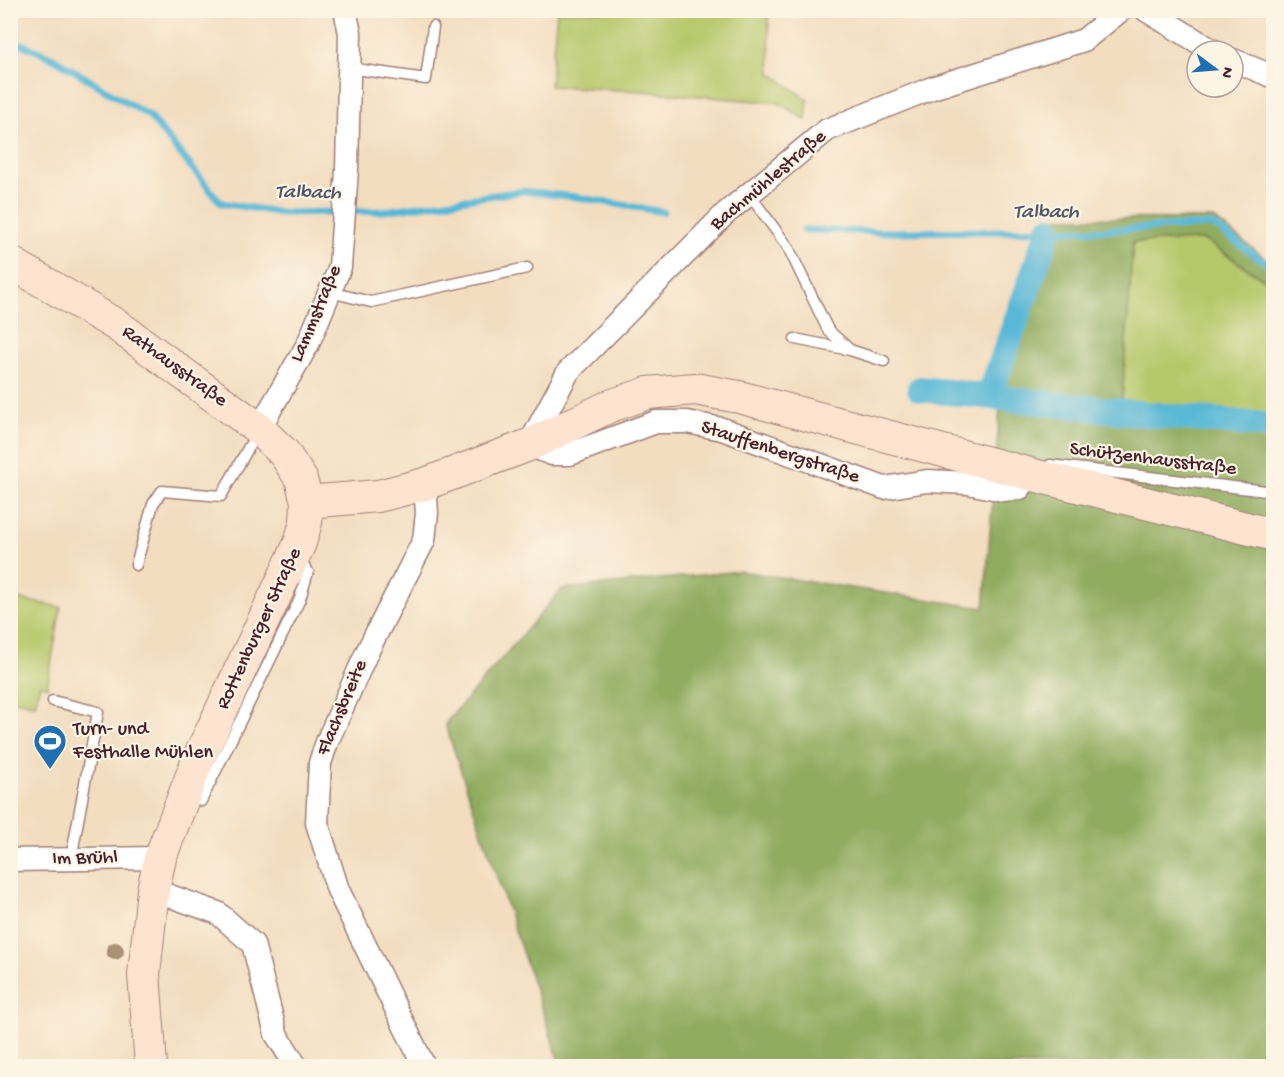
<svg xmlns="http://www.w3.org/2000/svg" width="1284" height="1077" font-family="'Gochi Hand',sans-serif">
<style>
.green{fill:#b6c86b;stroke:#80744b;stroke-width:1.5}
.forest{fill:#90ac5f;stroke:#6d6645;stroke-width:1.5}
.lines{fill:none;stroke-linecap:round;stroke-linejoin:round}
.stream{stroke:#58b8d6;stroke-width:7}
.canal{stroke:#58b8d6;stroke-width:26}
.lane-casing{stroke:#9e7e75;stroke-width:13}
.street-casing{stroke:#9e7e75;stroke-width:25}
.secondary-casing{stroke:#9e7e75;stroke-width:34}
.lane{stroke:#fff;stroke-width:10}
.street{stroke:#fff;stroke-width:22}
.secondary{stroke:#fde4d1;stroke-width:32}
.tree{fill:#a89178}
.labels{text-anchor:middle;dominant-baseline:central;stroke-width:4.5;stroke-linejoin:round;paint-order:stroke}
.street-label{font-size:20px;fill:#4a1f2b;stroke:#fcf5e5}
.poi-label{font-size:20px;fill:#4a1f2b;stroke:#fcf5e5;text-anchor:start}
.water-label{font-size:21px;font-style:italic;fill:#4f5567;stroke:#fcf5e5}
</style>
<rect width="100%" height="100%" fill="#fcf5e5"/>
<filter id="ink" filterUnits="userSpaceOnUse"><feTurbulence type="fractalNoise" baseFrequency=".0167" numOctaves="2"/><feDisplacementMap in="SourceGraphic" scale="12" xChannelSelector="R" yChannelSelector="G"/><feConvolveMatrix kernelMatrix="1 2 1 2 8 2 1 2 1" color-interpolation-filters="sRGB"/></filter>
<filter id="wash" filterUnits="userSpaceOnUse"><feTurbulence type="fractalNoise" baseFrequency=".008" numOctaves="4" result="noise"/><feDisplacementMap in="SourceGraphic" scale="24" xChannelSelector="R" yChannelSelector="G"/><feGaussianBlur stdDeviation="1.35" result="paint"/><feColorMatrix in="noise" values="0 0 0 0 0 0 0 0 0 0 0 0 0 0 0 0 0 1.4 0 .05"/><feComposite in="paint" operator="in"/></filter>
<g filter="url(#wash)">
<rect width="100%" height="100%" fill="#f3ddbf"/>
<path class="green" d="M557 11H768L771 73 808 100 806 120 779 103 640 91 550 86Z
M1204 240 1273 285V414L1122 401 1133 242Z
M11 598 61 607 47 687 40 684 35 705 11 699Z"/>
<path class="forest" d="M1048 218 1214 219 1273 264V285L1204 240 1133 242 1122 400 1273 414V1066H561L445 724 562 589 740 571 984 608 1002 381Z"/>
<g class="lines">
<path class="stream" d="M10 39 53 58 149 116 221 203 282 213 384 211 523 191 576 197 663 212
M804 230 890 232 1104 230 1213 225 1274 269"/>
<path class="canal" d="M920 389 1163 416 1274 426
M989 397 1049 229"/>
</g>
</g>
<g filter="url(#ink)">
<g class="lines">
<defs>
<path id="lane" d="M349 68 426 79 433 27
M749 194 788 247 828 330 850 350 884 361
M330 292 371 302 527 268
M795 339 850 350
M1050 465 1274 492
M136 565 153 504 162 491 221 496 258 431
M53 701 98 712 71 859
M201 801 300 599 308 572 298 558"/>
<path id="street" d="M1146 10 1213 51
M1233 60 1274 77
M259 429 308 344 340 267 347 170 350 33 345 10
M1031 474 1020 488 1003 490 968 483 927 481 884 488 722 429 687 422H656L570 454H552L529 445 568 372 726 213 827 130 932 88 1084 40 1121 10
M10 860 160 858
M153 890 218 913 253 944 276 1034 296 1066
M424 1066 338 890 317 823 320 763 327 742 367 652 424 540 427 513 425 484"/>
<path id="secondary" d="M10 262 118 326 259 429 284 453 301 479 307 502 306 522 300 543 197 762 160 858 153 890 144 974 151 1066
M307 502 378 496 425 484 529 445 610 406 648 393 695 389 739 397 1049 479 1274 535"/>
</defs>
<use href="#lane" class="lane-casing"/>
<use href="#street" class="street-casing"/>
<use href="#secondary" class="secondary-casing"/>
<use href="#lane" class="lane"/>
<use href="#street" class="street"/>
<use href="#secondary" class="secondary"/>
</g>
<circle class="tree" cx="115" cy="951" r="9"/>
</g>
<defs>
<symbol id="stadium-pin" viewBox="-11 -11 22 30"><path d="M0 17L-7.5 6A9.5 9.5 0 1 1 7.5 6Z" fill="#1f6fb2" stroke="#fcf5e5"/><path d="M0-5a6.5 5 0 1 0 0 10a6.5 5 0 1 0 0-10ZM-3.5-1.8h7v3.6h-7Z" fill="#fff"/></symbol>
</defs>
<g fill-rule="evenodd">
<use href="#stadium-pin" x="31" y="722" width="38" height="52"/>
</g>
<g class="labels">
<g class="street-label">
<text transform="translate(769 181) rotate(-40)">Bachmühlestraße</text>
<text transform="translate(317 314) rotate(-67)">Lammstraße</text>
<text transform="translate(174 367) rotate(36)">Rathausstraße</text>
<text transform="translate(780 453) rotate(18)">Stauffenbergstraße</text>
<text transform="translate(1153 460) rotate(7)">Schützenhausstraße</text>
<text transform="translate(260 629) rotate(-65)">Rottenburger Straße</text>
<text transform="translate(343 708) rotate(-67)">Flachsbreite</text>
<text transform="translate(85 859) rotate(-1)">Im Brühl</text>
</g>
<g class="poi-label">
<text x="73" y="730">Turn- und<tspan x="73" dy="23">Festhalle Mühlen</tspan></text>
</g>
<g class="water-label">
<text transform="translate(308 194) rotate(1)">Talbach</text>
<text x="1046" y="213">Talbach</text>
</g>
</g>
<rect width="1284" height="1077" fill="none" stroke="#fcf5e5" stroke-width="36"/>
<g transform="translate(1215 69) rotate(106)"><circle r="28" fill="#fcf5e5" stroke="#b59f9b" stroke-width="1.5"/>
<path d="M0-4.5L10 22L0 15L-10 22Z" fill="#1f6fb2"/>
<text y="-9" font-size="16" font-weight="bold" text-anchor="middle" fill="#4a1f2b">N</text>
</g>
</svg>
